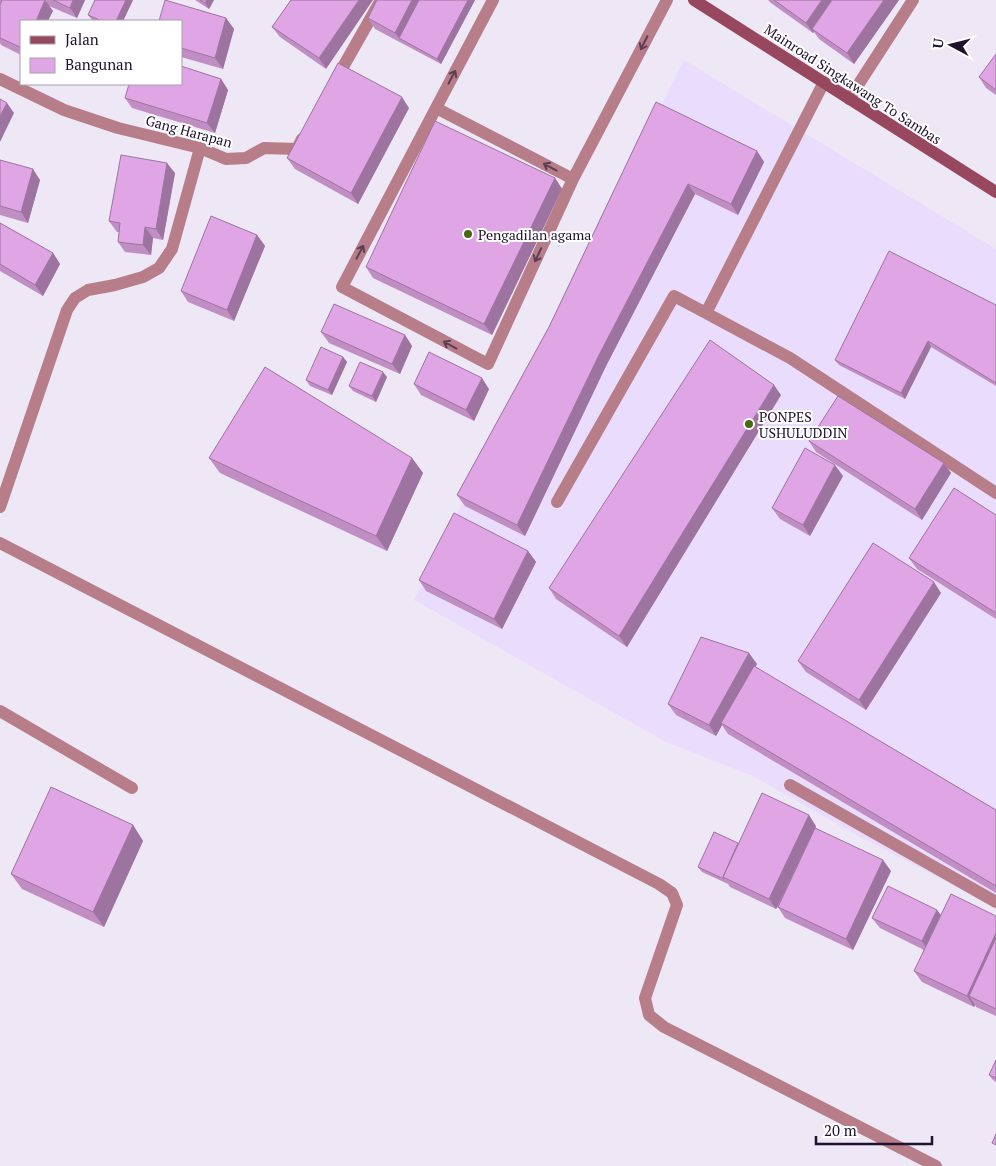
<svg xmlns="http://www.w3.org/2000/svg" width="996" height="1166" font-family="'PT Serif',serif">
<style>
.built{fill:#eadcfd}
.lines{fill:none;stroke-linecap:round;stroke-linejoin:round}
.lane{stroke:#b77e8a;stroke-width:12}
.street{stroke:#b77e8a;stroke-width:12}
.secondary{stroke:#98485e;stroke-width:12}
.wall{fill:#c18ec4}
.shaded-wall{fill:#9d74a0}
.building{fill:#e0a5e4;stroke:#9d74a0}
.oneway{stroke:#5c3d52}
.poi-dot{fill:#4e6514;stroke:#fff;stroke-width:2}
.labels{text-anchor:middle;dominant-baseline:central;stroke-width:4;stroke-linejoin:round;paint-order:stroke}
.street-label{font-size:14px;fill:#1f122d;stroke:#fff}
.poi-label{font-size:14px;fill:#1f122d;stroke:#fff;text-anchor:start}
</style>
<rect width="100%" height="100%" fill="#ede7f6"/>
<path class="built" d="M684 60 996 249V908L853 833 753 776 666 742 414 600Z"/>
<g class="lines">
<path class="lane" d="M493 0 436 108 573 179 667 0
M436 108 342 287 488 364 573 179
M706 313 790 358 996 493
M557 502 674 296 706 313 824 82
M0 711 132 788
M790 785 996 902"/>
<path class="street" d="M0 79 64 110 118 128 200 148 226 159 246 158 264 148 297 149 302 139
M335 81 381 0
M849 99 913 0
M0 507 67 310 75 298 88 290 115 285 143 277 159 268 172 249 200 148
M0 543 659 884 672 893 677 905 645 998 649 1015 664 1027 936 1166"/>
<path class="secondary" d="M694 0 996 192"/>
</g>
<path class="wall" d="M0 0H85L77 18 49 6 53 11 21 21V55L1 45 0 43Z
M133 0 123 21H94L92 20 88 15Z
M195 0H214L209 9Z
M291 0 326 69 280 37 272 27Z
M377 0H475L441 64 375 29 368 18Z
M768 0H899L854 64 819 39 814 32 813 33 771 3Z
M226 18 234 29 223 69 181 57V21Z
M996 54V95L986 88 979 77Z
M221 79 228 90 215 133 132 108 125 98Z
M656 102 757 151 764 162 738 215 695 194 606 366 525 536 465 506 457 495 549 327Z
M409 108 358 204 295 169 287 158Z
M0 160 40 180 28 223 0 215Z
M175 173 163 240 153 238 151 255 125 252 118 242 119 232H117L109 221Z
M555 178 562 189 492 335 373 278 366 267Z
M0 223 53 253 60 264 43 296 0 271Z
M257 235 265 246 234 321 188 302 181 291Z
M996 305V386L931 347 905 399 839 365 835 360Z
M321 332 405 335 412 346 400 374 329 343Z
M343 357 347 362 332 395 310 386 306 380Z
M387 377 376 402 353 391 349 386Z
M414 384 489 389 474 421 421 395Z
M781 395 627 647 556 599 549 588Z
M809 441 944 463 951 473 922 520 816 452Z
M209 458H412L423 473 387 551 220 473Z
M843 476 810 536 780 519 772 508Z
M996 515V619L917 569 909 558Z
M528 551 536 562 502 629 426 591 419 580Z
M941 593 866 710 806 672 798 661Z
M757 664 755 667 996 810V893L728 734 722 725 716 736 676 715 668 704Z
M133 825 143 841 104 927 22 889 11 874Z
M816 826V828L891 871 853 950 785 918 778 907 776 909 730 887 728 884 702 872 698 867 738 843Z
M941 915 996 916V1016L976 1007 975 1005 974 1007 922 982 914 971 924 950 880 928 872 918Z
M996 1060V1082L993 1080 989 1075Z"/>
<path class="shaded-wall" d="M45 0 53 11 48 21H36Z
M73 0H85L77 18 70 8Z
M126 0H133L123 21H116Z
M207 0H214L209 9 205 3Z
M359 0H373L326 69 319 58Z
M412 0H425L399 38 395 33Z
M468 0H475L441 64 437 59Z
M822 0H837L812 29 814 32 813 33 806 23Z
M884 0H899L854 64 847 53Z
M226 18 234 29 223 69 215 58Z
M221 79 228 90 215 133 207 123Z
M402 97 409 108 358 204 351 193Z
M7 103 14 113 0 142V116Z
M757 151 764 162 738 215 731 204Z
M167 163 175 173 163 240 156 229Z
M33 169 40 180 28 223 21 212Z
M555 178 562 189 492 335 484 324Z
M688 184 695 194 606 366 525 536 517 525 599 355Z
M145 227 153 238 151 255 143 245Z
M257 235 265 246 234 321 227 310Z
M53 253 60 264 43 296 35 285Z
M405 335 412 346 400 374 392 364Z
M928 341 931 347 905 399 901 393Z
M343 357 347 362 332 395 328 390Z
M383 372 387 377 376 402 372 396Z
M482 378 489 389 474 421 466 410Z
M774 385 781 395 627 647 619 636Z
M412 458 423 473 387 551 376 536Z
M944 463 951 473 922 520 915 509Z
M835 465 843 476 810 536 803 525Z
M528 551 536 562 502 629 494 619Z
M934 582 941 593 866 710 859 700Z
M749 653 757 664 723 724 721 723 722 725 716 736 709 725Z
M809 815 816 826 776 909 769 899Z
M133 825 143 841 104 927 93 912Z
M883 860 891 871 853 950 846 939Z
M937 910 945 920 929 952 922 941Z
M996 933V960L969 996 975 1005 974 1007 967 996Z"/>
<path class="building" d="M2 0H45L36 21H21V43L20 47 0 38V5Z
M53 0H73L70 8Z
M95 0H126L116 21H102L88 15Z
M165 0 226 18 215 58 181 48V21H159Z
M200 0H207L205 3Z
M291 0H359L319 58 272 27Z
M377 0H412L395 33 368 18Z
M419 0H468L437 59 399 38Z
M774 0H822L806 23Z
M832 0H884L847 53 812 29Z
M996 54V90L979 77Z
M338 63 402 97 351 193 287 158Z
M181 66 221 79 207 123 125 98 129 84H181Z
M0 99 7 103 0 116Z
M656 102 757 151 731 204 688 184 599 355 517 525 457 495 549 327Z
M435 121 555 178 484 324 366 267Z
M121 155 167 163 156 229 145 227 143 245 118 242 120 223 109 221Z
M0 160 33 169 21 212 0 206Z
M211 216 257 235 227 310 181 291Z
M0 223 53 253 35 285 0 264Z
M889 251 996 305V383L928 341 901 393 835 360Z
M334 304 405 335 392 364 321 332Z
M710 340 774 385 619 636 549 588Z
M321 347 343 357 328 390 306 380Z
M429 352 482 378 466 410 414 384Z
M360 362 383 372 372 396 349 386Z
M265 367 412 458 376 536 209 458Z
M838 396 944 463 915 509 809 441Z
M805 448 835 465 803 525 772 508Z
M954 488 996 515V613L909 558Z
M454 513 528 551 494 619 419 580Z
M873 543 934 582 859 700 798 661Z
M701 637 749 653 709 725 668 704Z
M754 666 996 810V886L721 723Z
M51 787 133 825 93 912 11 874Z
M762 793 809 815 769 899 723 877Z
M815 828 883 860 846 939 778 907Z
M714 832 738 843 723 877 724 879 698 867Z
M888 886 937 910 922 941 872 918Z
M951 894 996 916V933L967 996 914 971Z
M996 938V1009L969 996Z
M996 1060V1078L989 1075Z
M996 1134V1145L992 1143Z"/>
<defs><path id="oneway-shaft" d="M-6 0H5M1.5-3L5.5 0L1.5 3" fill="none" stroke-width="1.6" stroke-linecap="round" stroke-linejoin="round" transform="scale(1.25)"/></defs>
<g class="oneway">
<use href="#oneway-shaft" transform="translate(644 43) rotate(117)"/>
<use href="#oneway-shaft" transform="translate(452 77) rotate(-62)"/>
<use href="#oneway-shaft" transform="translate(550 167) rotate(-152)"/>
<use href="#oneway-shaft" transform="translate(360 252) rotate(-62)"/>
<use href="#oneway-shaft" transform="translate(538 255) rotate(115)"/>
<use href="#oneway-shaft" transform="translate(450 345) rotate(-152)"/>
</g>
<g class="poi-dot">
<circle cx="468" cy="234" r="5"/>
<circle cx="749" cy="424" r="5"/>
</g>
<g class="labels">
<g class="street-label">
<text transform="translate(853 84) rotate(33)">Mainroad Singkawang To Sambas</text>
<text transform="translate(189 131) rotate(15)">Gang Harapan</text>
</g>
<g class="poi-label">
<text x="478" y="234">Pengadilan agama</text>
<text x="759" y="416">PONPES<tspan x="759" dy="16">USHULUDDIN</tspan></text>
</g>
</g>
<rect x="20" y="20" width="162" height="65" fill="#ffffff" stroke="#a5a0ab"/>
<rect x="30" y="36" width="25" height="8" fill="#98485e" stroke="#a5a0ab"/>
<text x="65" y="45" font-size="15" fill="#1f122d">Jalan</text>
<rect x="30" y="58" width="25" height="15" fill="#e0a5e4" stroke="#a5a0ab"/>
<text x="65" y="70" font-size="15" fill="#1f122d">Bangunan</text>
<g transform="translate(951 45) rotate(277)" stroke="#ffffff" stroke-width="4" paint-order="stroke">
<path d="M0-4L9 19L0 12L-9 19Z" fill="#1f122d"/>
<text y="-8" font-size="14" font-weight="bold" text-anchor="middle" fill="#1f122d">U</text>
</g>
<path d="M816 1136v8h116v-8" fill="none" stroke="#1f122d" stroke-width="2.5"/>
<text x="824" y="1136" font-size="15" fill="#1f122d" stroke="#ffffff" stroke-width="4" paint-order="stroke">20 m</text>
</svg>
